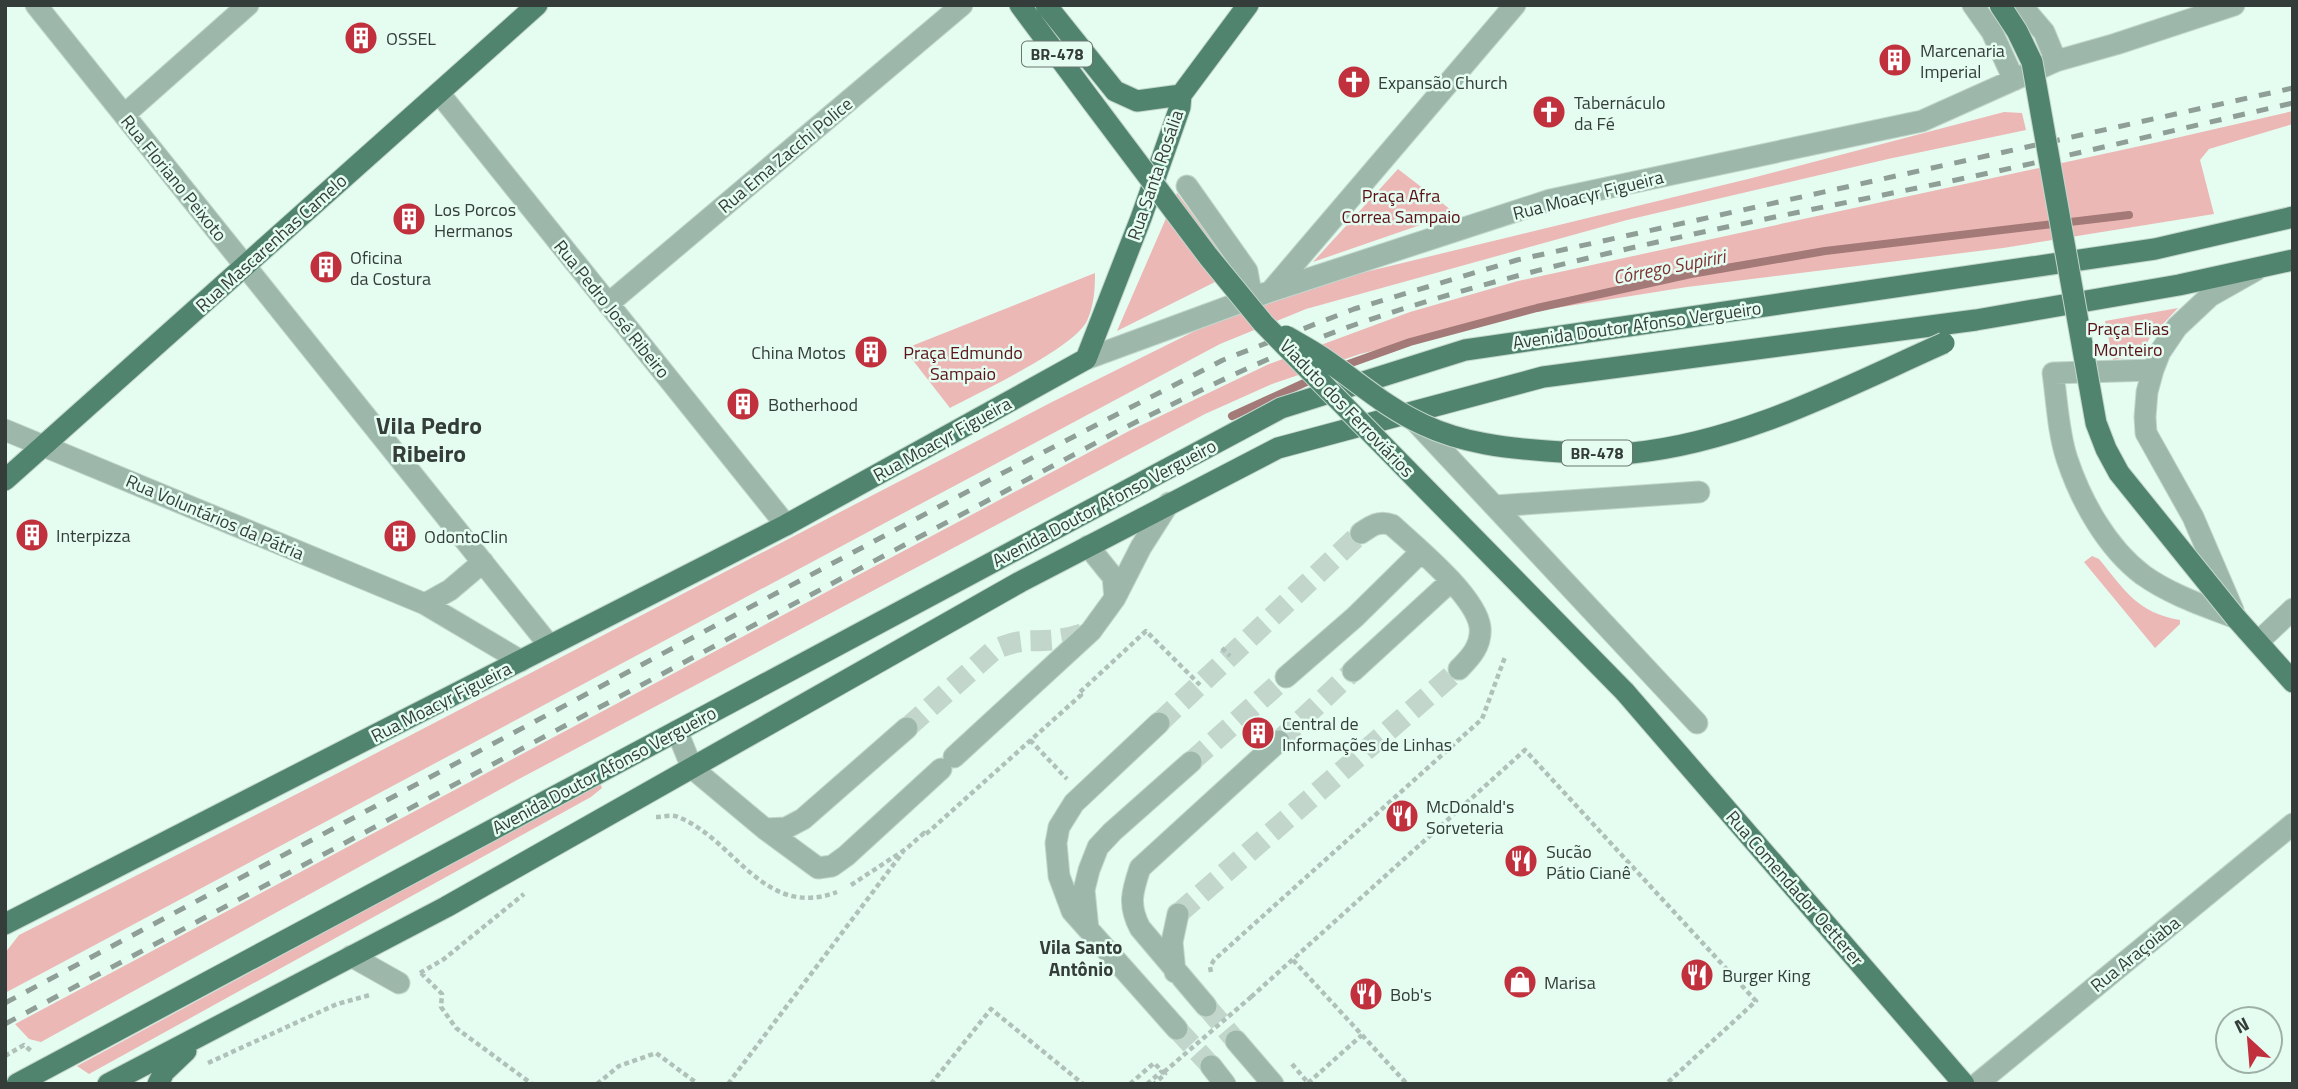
<svg xmlns="http://www.w3.org/2000/svg" width="2298" height="1089" font-family="'Titillium Web',sans-serif">
<style>
.green{fill:#ecb8b6}
.lines{fill:none;stroke-linecap:round;stroke-linejoin:round}
.stream{stroke:#a37a77;stroke-width:8}
.minor-tunnel{stroke:#c2d6cc;stroke-width:21;stroke-dasharray:21 10;stroke-linecap:butt}
.minor-casing{stroke:#c2d6cc;stroke-width:23}
.major-casing{stroke:#c2d6cc;stroke-width:23}
.path{stroke:#afc1b9;stroke-width:4.5;stroke-dasharray:5 3.5;stroke-linecap:butt}
.minor{stroke:#9db8ab;stroke-width:21}
.major{stroke:#51846e;stroke-width:21}
.rail{stroke:#8f9f98;stroke-width:5;stroke-dasharray:12 12;stroke-linecap:butt}
.major-bridge-casing{stroke:#c2d6cc;stroke-width:23;stroke-linecap:butt}
.path-bridge{stroke:#afc1b9;stroke-width:4.5;stroke-dasharray:5 3.5;stroke-linecap:butt}
.major-bridge{stroke:#51846e;stroke-width:21}
.labels{text-anchor:middle;dominant-baseline:central;stroke-width:5;stroke-linejoin:round;paint-order:stroke}
.shield{fill:#e5fcf1;stroke:#697670;stroke-width:2}
.shield-label{font-size:16px;font-weight:bold;fill:#343d39}
.poi-label{font-size:18px;fill:#343d39;stroke:#e5fcf1;text-anchor:start}
.street-label{font-size:18px;fill:#343d39;stroke:#e5fcf1}
.park-label{font-size:18px;fill:#5c1118;stroke:#e5fcf1}
.water-label{font-size:19px;font-style:italic;fill:#7e3234;stroke:#e5fcf1}
.neighbourhood-label{font-size:19px;font-weight:bold;fill:#343d39;stroke:#e5fcf1}
.district-label{font-size:24px;font-weight:bold;fill:#343d39;stroke:#e5fcf1}
</style>
<rect width="100%" height="100%" fill="#e5fcf1"/>
<path class="green" d="M2293 111V124L2209 149 2200 160 2214 214 2003 248 1687 287 1537 311 1360 354 1272 384 1205 414 519 779 41 1042 29 1039 15 1024 1129 431 1269 364 1410 312 1518 281 2154 143Z
M2004 112 2022 113 2026 130 1888 159 1627 220 1306 309 1220 344 5 993V953L19 935 336 774 1050 403 1207 325 1349 276 1748 179Z
M1398 169 1455 213 1313 262Z
M1177 193 1235 272 1117 331Z
M1095 273C1095 290 1094 305 1087 321 1074 348 980 392 950 408L904 349Z
M2178 308 2149 339 2142 355 2113 360 2105 321Z
M2092 556 2099 559C2124 589 2137 613 2180 620V624L2155 648 2084 562Z
M600 783 602 788 591 797 89 1074 77 1066Z"/>
<g class="lines">
<path class="stream" d="M1340 367 1410 342 1537 308 1691 274 1825 251 2129 215
M1232 416 1315 378"/>
<path class="minor-tunnel" d="M1159 723 1361 533
M907 728 994 650C1020 638 1027 642 1053 640 1067 639 1079 635 1091 631
M1279 741 1353 671
M1191 762 1286 677
M1178 914 1459 669
M1206 1006 1236 1041
M1177 1029 1211 1066"/>
<defs>
<path id="minor" d="M36 5 549 645
M1973 5 1992 32 2014 80
M2021 5 2044 32 2056 61
M439 93 786 525
M124 115 248 5
M1187 186 1247 271 1252 298
M1271 291 1515 5
M608 304 962 5
M1086 359 1271 291 1550 200 1922 121 2056 61 2116 44 2234 5
M2153 370 2053 373C2057 401 2058 432 2067 459 2081 501 2107 548 2143 575 2171 595 2205 606 2236 618
M1414 420 1697 723
M5 430 425 604 521 661
M1495 506 1699 492
M1361 533C1371 526 1379 520 1392 525 1415 546 1476 596 1480 627 1482 645 1471 657 1459 669
M1088 546 1113 577 1115 598
M425 604 450 590 483 562
M2233 610 2193 517 2146 433 2145 417 2147 392 2153 370 2160 352 2177 327 2210 296 2256 270
M2258 642 2293 609
M1353 671 1451 581
M1286 677 1355 617 1421 552
M1159 723 1074 803 1059 827 1056 843 1059 876 1072 911 1177 1029
M677 731 692 768 765 829 818 868 832 866 846 856 941 769
M954 757 1091 631 1115 598 1141 547 1169 503
M765 829 786 828 803 819 907 728
M1088 929 1084 890 1089 870 1098 847 1112 832 1191 762
M351 956 399 983
M1175 972 1172 942 1178 914
M1206 1006 1140 928C1128 905 1132 892 1140 868L1279 741
M1236 1041 1273 1084
M1211 1066 1225 1084
M1977 1084 2293 824"/>
<path id="major" d="M1020 5 1093 103
M1046 5 1115 91 1137 101 1181 95
M5 480 537 5
M2236 618 2293 682
M1625 692 1964 1084
M5 924 786 525 1086 359 1141 218 1180 107 1181 95 1248 5
M17 1084 1281 408 1465 350 2155 249 2293 217
M108 1084 446 907 1020 582 1278 448 1543 377 1976 320 2179 285 2293 260
M158 1084 164 1072 186 1051"/>
</defs>
<use href="#minor" class="minor-casing"/>
<use href="#major" class="major-casing"/>
<path class="path" d="M1222 648 1230 656
M1030 740 1067 779
M656 817C663 817 671 814 678 817 735 839 763 920 837 892
M851 885 906 849 924 833 925 835 1081 695 1079 693 1146 631 1200 685
M1293 960 1407 1084
M1211 972 1210 967 1214 960 1482 719 1505 657
M420 973 444 959 524 894
M421 973 442 994 441 1007 456 1028 532 1084
M1251 997 1525 750 1756 1001 1666 1084
M5 1056 24 1045 31 1051
M208 1063 337 1004 370 995
M1292 1064 1309 1084
M1308 1083 1362 1035
M597 1084 619 1066 656 1053 698 1084
M728 1084 903 852
M931 1084 991 1009 1083 1084
M1130 1084 1154 1063 1165 1074 1154 1084
M1147 1084 1162 1071"/>
<use href="#minor" class="minor"/>
<use href="#major" class="major"/>
<path class="rail" d="M5 1003 995 477 1223 360 1354 309 1517 260 2293 88
M5 1024 1122 429C1199 391 1276 352 1357 324 1541 261 1733 226 1922 187 2046 162 2169 131 2293 103"/>
<defs>
<path id="major-bridge" d="M2000 5 2017 31 2032 62 2096 423 2106 449 2119 473 2236 618
M1093 103 1208 256 1263 323 1625 692
M1286 336C1298 343 1311 350 1323 358 1357 381 1386 408 1424 425 1462 443 1506 448 1547 451 1575 453 1604 455 1632 453 1743 442 1843 388 1944 343"/>
</defs>
<use href="#major-bridge" class="major-bridge-casing"/>
<path class="path-bridge" d="M1164 1072 1251 997"/>
<use href="#major-bridge" class="major-bridge"/>
</g>
<defs>
<symbol id="building-disc" viewBox="-11 -11 22 22"><circle r="9.5" fill="#c0303d" stroke="#e5fcf1"/><path d="M-4-6H4V6H1V3H-1V6H-4ZM-2.5-4.3h1.7v1.8h-1.7ZM.8-4.3h1.7v1.8H.8ZM-2.5-1h1.7V.8h-1.7ZM.8-1h1.7V.8H.8Z" fill="#fff"/></symbol>
<symbol id="church-disc" viewBox="-11 -11 22 22"><circle r="9.5" fill="#c0303d" stroke="#e5fcf1"/><path d="M-1.2-6h2.4v3.5h3.3v2.4h-3.3V6h-2.4V-.1h-3.3v-2.4h3.3Z" fill="#fff"/></symbol>
<symbol id="restaurant-disc" viewBox="-11 -11 22 22"><circle r="9.5" fill="#c0303d" stroke="#e5fcf1"/><path d="M-5-6h1v4h1v-4h1v4h1v-4h1v5L-1.5 .5V6h-2V.5L-5-1ZM5-6V6H3V1.5H1.5Q1.5-4 5-6Z" fill="#fff"/></symbol>
<symbol id="shop-disc" viewBox="-11 -11 22 22"><circle r="9.5" fill="#c0303d" stroke="#e5fcf1"/><path d="M-5-2.5h2.3a2.7 3.5 0 0 1 5.4 0H5L5.5 6h-11ZM-1.5-2.5h3a1.5 2.3 0 0 0-3 0Z" fill="#fff"/></symbol>
</defs>
<g fill-rule="evenodd">
<use href="#building-disc" x="342" y="19" width="38" height="38"/>
<use href="#building-disc" x="1876" y="41" width="38" height="38"/>
<use href="#church-disc" x="1335" y="63" width="38" height="38"/>
<use href="#church-disc" x="1530" y="93" width="38" height="38"/>
<use href="#building-disc" x="390" y="200" width="38" height="38"/>
<use href="#building-disc" x="307" y="248" width="38" height="38"/>
<use href="#building-disc" x="852" y="333" width="38" height="38"/>
<use href="#building-disc" x="724" y="385" width="38" height="38"/>
<use href="#building-disc" x="13" y="516" width="38" height="38"/>
<use href="#building-disc" x="381" y="517" width="38" height="38"/>
<use href="#building-disc" x="1239" y="714" width="38" height="38"/>
<use href="#restaurant-disc" x="1383" y="797" width="38" height="38"/>
<use href="#restaurant-disc" x="1502" y="842" width="38" height="38"/>
<use href="#restaurant-disc" x="1678" y="956" width="38" height="38"/>
<use href="#shop-disc" x="1501" y="963" width="38" height="38"/>
<use href="#restaurant-disc" x="1347" y="975" width="38" height="38"/>
</g>
<g class="labels">
<g class="shield">
<rect x="1022" y="41.5" width="70" height="25" rx="5"/>
<rect x="1562" y="440.5" width="70" height="25" rx="5"/>
</g>
<g class="shield-label">
<text x="1057" y="54">BR-478</text>
<text x="1597" y="453">BR-478</text>
</g>
<g class="poi-label">
<text x="386" y="38">OSSEL</text>
<text x="1920" y="50">Marcenaria<tspan x="1920" dy="21">Imperial</tspan></text>
<text x="1378" y="82">Expansão Church</text>
<text x="1574" y="102">Tabernáculo<tspan x="1574" dy="21">da Fé</tspan></text>
<text x="434" y="209">Los Porcos<tspan x="434" dy="21">Hermanos</tspan></text>
<text x="350" y="257">Oficina<tspan x="350" dy="21">da Costura</tspan></text>
<text x="846" y="352" text-anchor="end">China Motos</text>
<text x="768" y="404">Botherhood</text>
<text x="56" y="535">Interpizza</text>
<text x="424" y="536">OdontoClin</text>
<text x="1282" y="723">Central de<tspan x="1282" dy="21">Informações de Linhas</tspan></text>
<text x="1426" y="806">McDonald's<tspan x="1426" dy="21">Sorveteria</tspan></text>
<text x="1546" y="851">Sucão<tspan x="1546" dy="21">Pátio Cianê</tspan></text>
<text x="1722" y="975">Burger King</text>
<text x="1544" y="982">Marisa</text>
<text x="1390" y="994">Bob's</text>
</g>
<g class="street-label">
<text transform="translate(785 155) rotate(-40)">Rua Ema Zacchi Police</text>
<text transform="translate(1155 175) rotate(-71)">Rua Santa Rosália</text>
<text transform="translate(174 178) rotate(51)">Rua Floriano Peixoto</text>
<text transform="translate(1588 195) rotate(-14)">Rua Moacyr Figueira</text>
<text transform="translate(271 243) rotate(-42)">Rua Mascarenhas Camelo</text>
<text transform="translate(612 309) rotate(51)">Rua Pedro José Ribeiro</text>
<text transform="translate(1637 325) rotate(-8)">Avenida Doutor Afonso Vergueiro</text>
<text transform="translate(1347 408) rotate(46)">Viaduto dos Ferroviários</text>
<text transform="translate(942 439) rotate(-29)">Rua Moacyr Figueira</text>
<text transform="translate(1104 503) rotate(-28)">Avenida Doutor Afonso Vergueiro</text>
<text transform="translate(215 517) rotate(23)">Rua Voluntários da Pátria</text>
<text transform="translate(441 702) rotate(-27)">Rua Moacyr Figueira</text>
<text transform="translate(604 770) rotate(-28)">Avenida Doutor Afonso Vergueiro</text>
<text transform="translate(1795 888) rotate(49)">Rua Comendador Oetterer</text>
<text transform="translate(2135 954) rotate(-39)">Rua Araçoiaba</text>
</g>
<g class="park-label">
<text x="1401" y="195">Praça Afra<tspan x="1401" dy="21">Correa Sampaio</tspan></text>
<text x="2128" y="328">Praça Elias<tspan x="2128" dy="21">Monteiro</tspan></text>
<text x="963" y="352">Praça Edmundo<tspan x="963" dy="21">Sampaio</tspan></text>
</g>
<g class="water-label">
<text transform="translate(1669 266) rotate(-11)">Córrego Supiriri</text>
</g>
<g class="neighbourhood-label">
<text x="1081" y="946">Vila Santo<tspan x="1081" dy="22">Antônio</tspan></text>
</g>
<g class="district-label">
<text x="429" y="425">Vila Pedro<tspan x="429" dy="28">Ribeiro</tspan></text>
</g>
</g>
<rect width="2298" height="1089" fill="none" stroke="#343d39" stroke-width="14"/>
<g transform="translate(2249 1040) rotate(334)"><circle r="33" fill="#e5fcf1" stroke="#9eb0a7" stroke-width="2"/>
<path d="M0-5L12 26L0 18L-12 26Z" fill="#c0303d"/>
<text y="-10" font-size="19" font-weight="bold" text-anchor="middle" fill="#343d39">N</text>
</g>
</svg>
